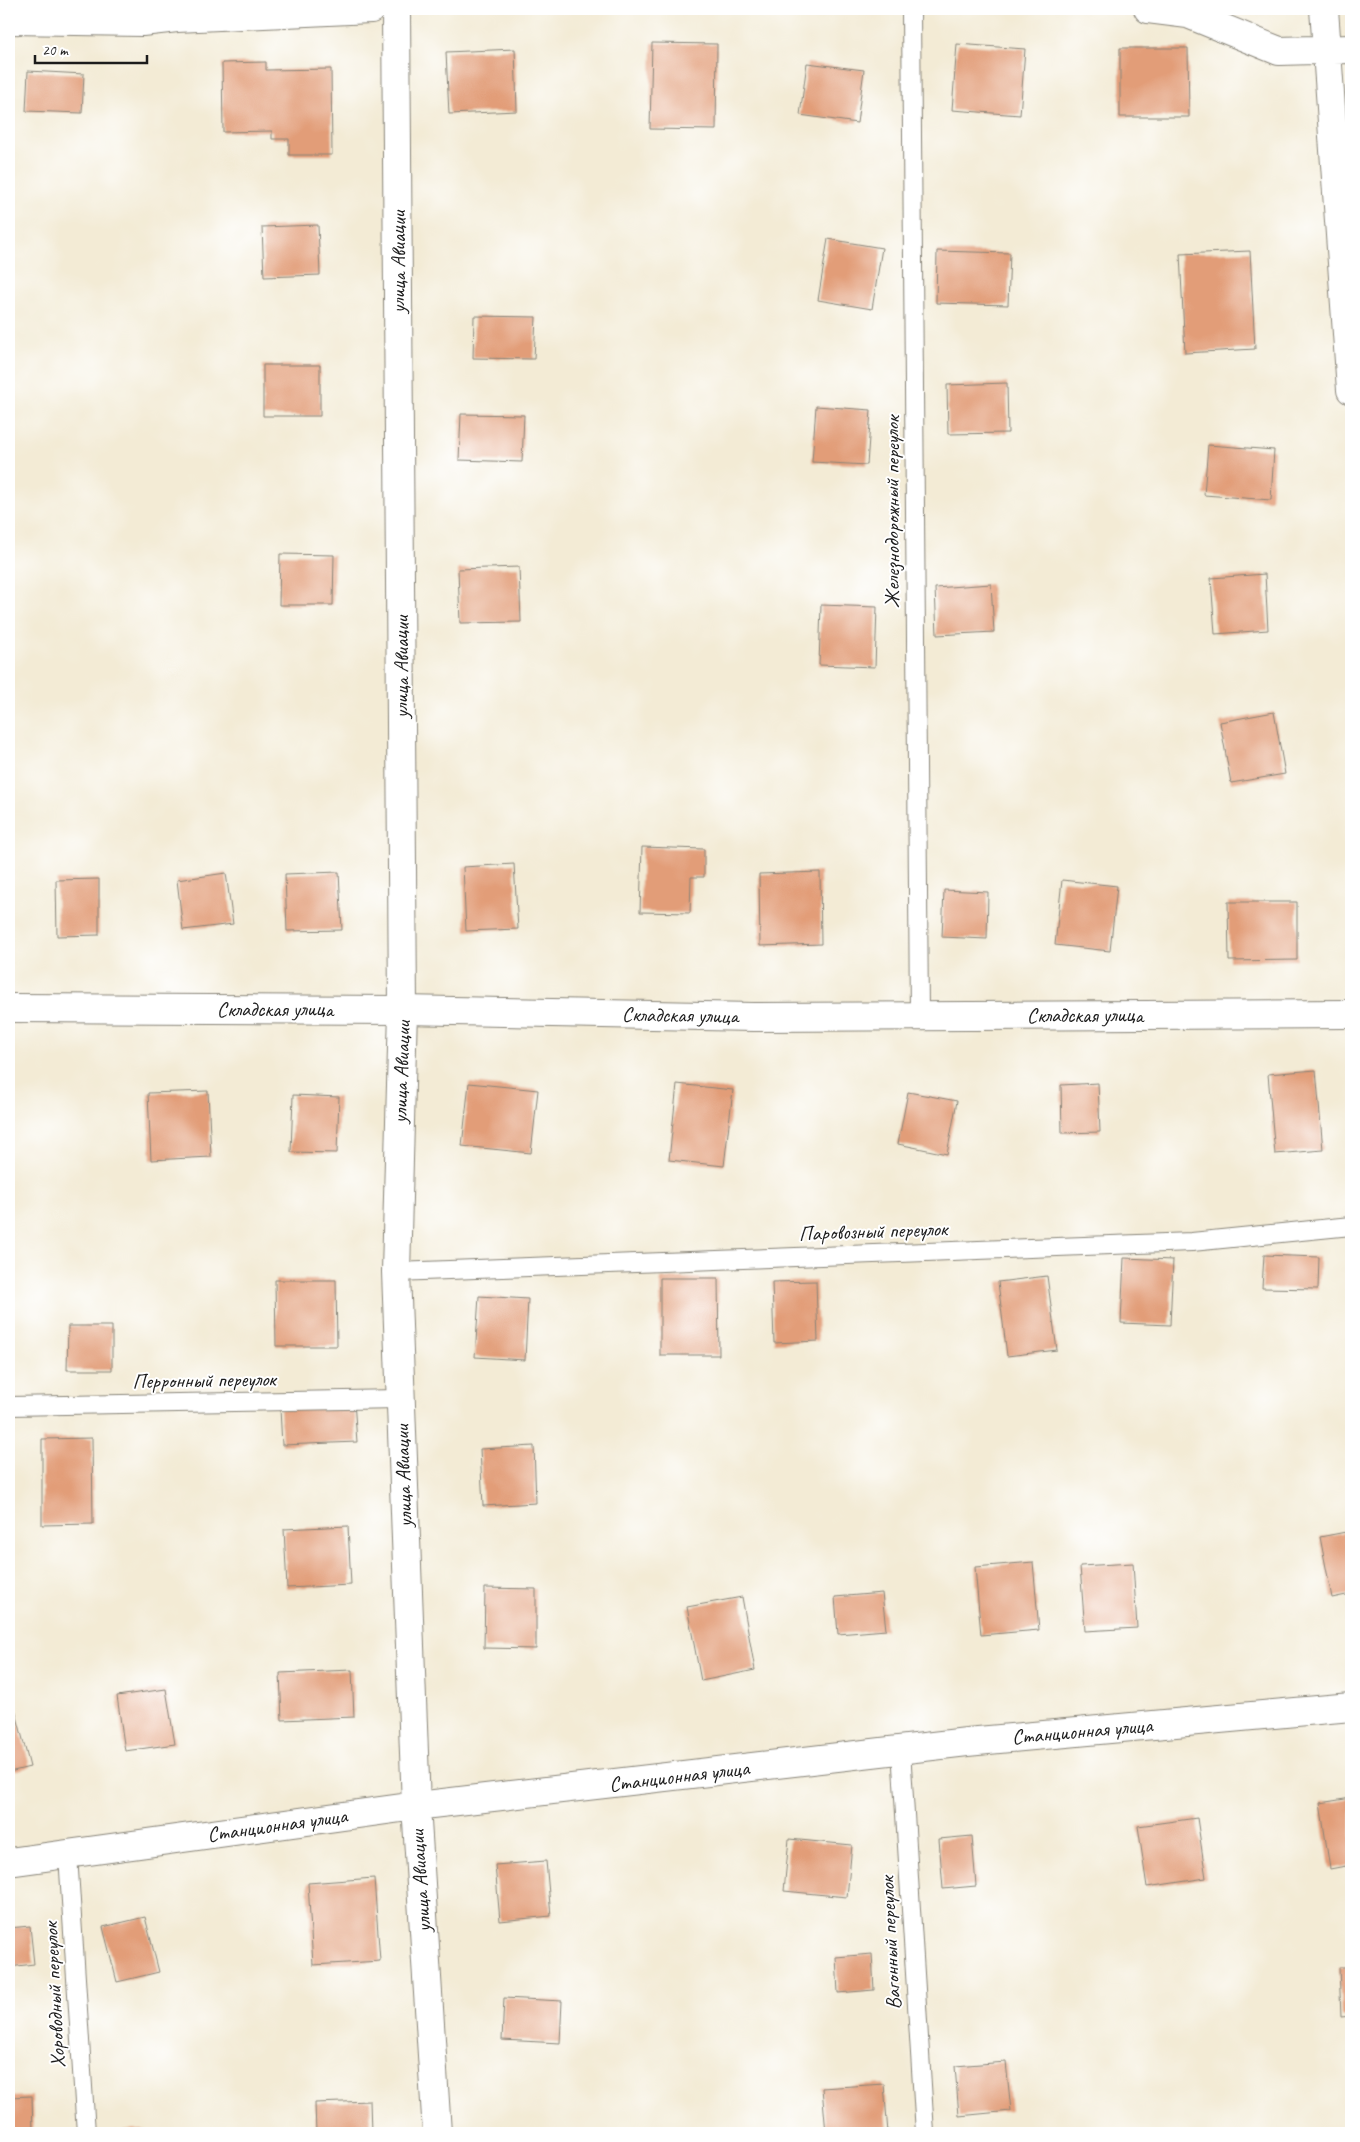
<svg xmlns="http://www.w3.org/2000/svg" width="1360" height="2142" font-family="Caveat,sans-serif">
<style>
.building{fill:#e29d78}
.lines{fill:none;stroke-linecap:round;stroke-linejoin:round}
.lane-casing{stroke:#888478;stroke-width:20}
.street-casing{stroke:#888478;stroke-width:30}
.secondary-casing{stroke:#888478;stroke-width:30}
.lane{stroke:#fff;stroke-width:18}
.street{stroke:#fff;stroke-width:28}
.secondary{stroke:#fff;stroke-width:28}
.labels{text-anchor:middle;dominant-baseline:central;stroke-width:4;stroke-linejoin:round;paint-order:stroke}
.street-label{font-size:21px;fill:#1c1c1c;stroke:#fff}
</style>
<rect width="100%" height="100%" fill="#fff"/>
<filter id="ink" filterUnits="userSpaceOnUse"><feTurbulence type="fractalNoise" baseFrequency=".02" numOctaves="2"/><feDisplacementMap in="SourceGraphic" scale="10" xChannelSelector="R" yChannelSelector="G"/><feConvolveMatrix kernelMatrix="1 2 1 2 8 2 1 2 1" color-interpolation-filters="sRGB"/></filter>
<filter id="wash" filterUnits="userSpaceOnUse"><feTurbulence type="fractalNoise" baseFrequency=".0096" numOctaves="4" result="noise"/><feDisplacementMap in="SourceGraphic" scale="20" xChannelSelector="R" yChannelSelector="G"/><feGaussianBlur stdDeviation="1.12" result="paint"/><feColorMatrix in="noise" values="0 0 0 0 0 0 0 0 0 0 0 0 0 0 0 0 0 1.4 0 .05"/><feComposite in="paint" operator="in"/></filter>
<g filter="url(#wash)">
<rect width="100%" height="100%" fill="#f3ebd5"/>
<g id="blocks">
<path class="building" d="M652 43 717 44 716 130 650 129Z
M957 44 1025 49 1020 115 952 110Z
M1120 48H1188L1189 117H1120Z
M515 49 517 111 449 114 446 52Z
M266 62V70L331 69 332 155H289V139H272V131L223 132 222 63Z
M807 63 864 70 857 123 800 115Z
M28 71 84 74 82 113 26 111Z
M318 225 320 275 264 277 262 227Z
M828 239 882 248 872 309 818 300Z
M937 251 1010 253 1008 305 936 303Z
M1250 251 1255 349 1185 353 1180 254Z
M474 316 536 317 534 359 473 358Z
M263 365H320V416H263Z
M1007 383 1008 433 948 434 947 385Z
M816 406 871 410 867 465 812 462Z
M461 414 524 415 522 462 459 460Z
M1208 445 1274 450 1271 500 1204 495Z
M280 554 334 555 333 605H279Z
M519 567 521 622 460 623 458 569Z
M1265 574 1268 630 1215 634 1211 578Z
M991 584 994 632 937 635 935 588Z
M821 605 877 607 875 667 819 665Z
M1274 712 1285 774 1231 783 1220 722Z
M642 847 704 849V877H691L690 913 640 912Z
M514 864 518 929 466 931 463 867Z
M339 872 342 930 287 931 285 874Z
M820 872 821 944 760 946 759 874Z
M226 873 233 924 183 930 177 880Z
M99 879V935L57 936 56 880Z
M1062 880 1117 886 1110 951 1055 945Z
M944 890 988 892 987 939 942 937Z
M1228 902H1297V960L1229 961Z
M1316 1070 1323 1150 1275 1154 1268 1074Z
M469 1083 538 1090 531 1153 462 1146Z
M1098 1083 1100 1132 1062 1133 1061 1085Z
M677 1084 733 1090 724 1166 669 1160Z
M208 1091 211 1157 151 1160 148 1093Z
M908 1092 957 1101 947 1154 898 1144Z
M293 1095 339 1097 337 1153 291 1152Z
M1264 1255 1319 1257 1318 1289 1262 1288Z
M1124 1258 1173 1260 1170 1325 1121 1323Z
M1047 1276 1057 1350 1007 1356 998 1282Z
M660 1278H718L719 1355H660Z
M275 1280H336L337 1346H276Z
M816 1281 818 1341 774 1343 772 1282Z
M479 1296 528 1299 525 1360 475 1357Z
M68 1326H112V1370H67Z
M354 1401 357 1442 282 1445 280 1409Z
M92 1438 93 1524 42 1525V1439Z
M534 1446 536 1503 483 1506 480 1449Z
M348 1526 351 1585 287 1588 284 1529Z
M1351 1531V1594L1332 1598 1320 1537Z
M1033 1562 1039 1630 981 1635 975 1567Z
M1133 1563 1137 1628 1085 1631 1080 1566Z
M485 1588 536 1589V1649L484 1648Z
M882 1593 886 1630 838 1634 835 1597Z
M742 1597 755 1670 701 1681 687 1607Z
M352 1670 354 1717 282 1720 280 1673Z
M166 1689 175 1744 125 1751 117 1696Z
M12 1697 30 1767 9 1772V1698Z
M1351 1798V1865L1330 1869 1320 1803Z
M1197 1818 1206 1878 1147 1887 1138 1826Z
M972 1836 976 1886 943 1889 939 1839Z
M789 1839 852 1845 847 1897 784 1891Z
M546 1861 551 1916 500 1921 495 1865Z
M374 1878 380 1961 313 1965 308 1883Z
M145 1917 159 1972 117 1982 103 1927Z
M30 1926 34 1964 9 1967V1928Z
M872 1954 874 1990 838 1993 836 1957Z
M1339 1967H1351V2016L1341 2017Z
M504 1998 562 2001 560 2043 502 2040Z
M1006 2062 1011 2111 959 2116 955 2066Z
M884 2084 888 2133H826L822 2088Z
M32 2096 33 2133H9V2097Z
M370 2101 371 2133H316L315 2103Z
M145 2129 146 2133H106V2131Z"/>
</g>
</g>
<g filter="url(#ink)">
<use href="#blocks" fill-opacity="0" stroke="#888478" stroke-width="1"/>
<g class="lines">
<defs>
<path id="lane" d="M911 9 919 1016
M396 1272 1192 1242 1351 1226
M9 1406 400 1399
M901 1750 925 2133
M68 1855 86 2133"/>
<path id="street" d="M396 9 403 1010 396 1272 416 1806 437 2133
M1148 9 1188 14 1279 51 1351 49
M1324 9 1351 390
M9 20 142 22 177 18 371 9
M9 1862 416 1806 967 1742 1351 1707"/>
<path id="secondary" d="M9 1008 403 1010 753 1017 1351 1014"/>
</defs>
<use href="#lane" class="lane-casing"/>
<use href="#street" class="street-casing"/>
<use href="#secondary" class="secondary-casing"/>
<use href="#lane" class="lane"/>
<use href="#street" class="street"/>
<use href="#secondary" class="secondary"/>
</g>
</g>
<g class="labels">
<g class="street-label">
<text transform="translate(398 262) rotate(-90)">улица Авиации</text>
<text transform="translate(892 512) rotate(-90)">Железнодорожный переулок</text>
<text transform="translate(401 667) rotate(-90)">улица Авиации</text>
<text x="275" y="1009">Складская улица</text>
<text transform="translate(680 1015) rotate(1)">Складская улица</text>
<text x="1085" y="1015">Складская улица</text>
<text transform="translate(401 1072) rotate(-88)">улица Авиации</text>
<text transform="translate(873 1231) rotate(-2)">Паровозный переулок</text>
<text transform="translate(204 1380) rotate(-1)">Перронный переулок</text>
<text transform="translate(403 1476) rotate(-92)">улица Авиации</text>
<text transform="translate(1082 1731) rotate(-5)">Станционная улица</text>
<text transform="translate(679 1776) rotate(-7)">Станционная улица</text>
<text transform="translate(277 1825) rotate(-8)">Станционная улица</text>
<text transform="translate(420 1881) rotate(-94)">улица Авиации</text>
<text transform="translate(890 1943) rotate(-93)">Вагонный переулок</text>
<text transform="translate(54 1995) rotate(-93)">Хороводный переулок</text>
</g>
</g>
<rect width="1360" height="2142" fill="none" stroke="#fff" stroke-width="30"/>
<path d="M35 55v8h112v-8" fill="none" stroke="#1c1c1c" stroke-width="2.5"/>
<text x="42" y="55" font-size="15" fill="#1c1c1c" stroke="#ffffff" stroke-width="4" paint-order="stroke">20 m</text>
</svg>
